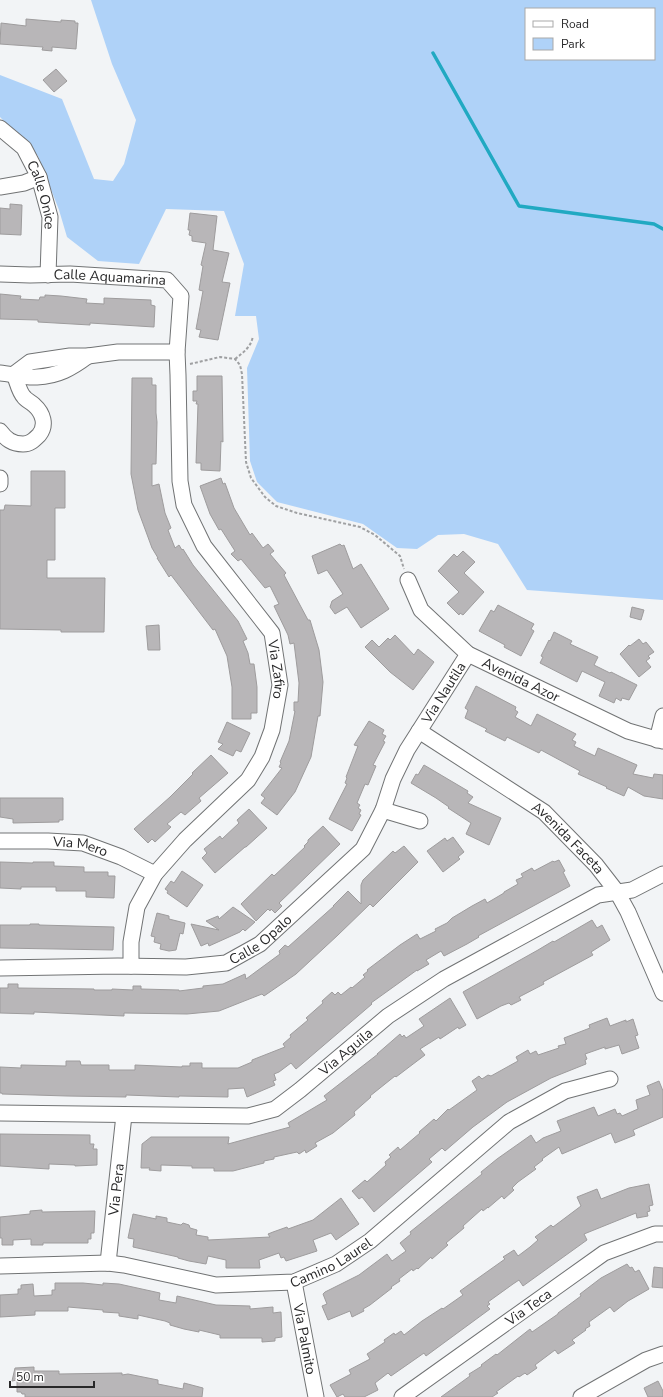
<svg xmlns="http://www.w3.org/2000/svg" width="663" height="1397" font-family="'Nunito Sans',sans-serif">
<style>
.green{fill:#afd2f8;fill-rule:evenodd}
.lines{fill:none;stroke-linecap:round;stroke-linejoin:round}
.stream{stroke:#21a9c2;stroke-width:3.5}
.building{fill:#b8b6b8;stroke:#9e9c9d}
.minor-casing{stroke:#717374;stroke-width:17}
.path{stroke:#9fa0a2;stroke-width:2;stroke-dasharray:3 2;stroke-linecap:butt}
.minor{stroke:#fff;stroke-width:15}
.labels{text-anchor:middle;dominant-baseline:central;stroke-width:4;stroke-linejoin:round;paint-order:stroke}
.street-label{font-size:14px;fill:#282829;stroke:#fff}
</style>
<rect width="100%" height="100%" fill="#f2f4f6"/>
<path class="green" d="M91 0H663V600L527 590 498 544 464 534 438 535 417 549 397 548 363 524 277 502 257 482 250 461 247 368 259 339 256 316H235L244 264 224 211 166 209 139 264 98 261 67 237 59 210 38 156 0 117V75L62 99 94 179 113 181 124 164 136 120 112 64ZM526 9H654V59H526Z"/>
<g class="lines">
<path class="stream" d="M433 53 519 206 654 224 663 229"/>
</g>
<path class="building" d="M26 19 61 22V20L75 21V23H78L76 49 52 47V51L42 50 43 47 0 44 1 23 26 26Z
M56 69 67 81 54 92 43 80Z
M10 204 22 205 21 235 0 234V208L10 209Z
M190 213 217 216 213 250 229 253 222 282 230 283 218 340 199 337 201 330 196 329 203 291 199 290 203 266 201 265 206 243 192 241V236L189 235 190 230H188Z
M0 294 21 296 20 299 39 300 40 297H45V295L61 296 87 299 86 303 104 304V298L151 300V305L155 306 154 327 90 323V325L38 322V320L0 319Z
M197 376H222L223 442 221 441 220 471 201 470V463H196L198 404H196L197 401H193V391H197Z
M132 378H152V385H156V413L157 422 156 464H152V486L159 484 165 513 171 528 168 530 175 548 179 545 182 550 183 549 193 565 238 621 247 639 243 641 248 653 250 664H254L257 687V713H251V719H232V687L227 656 215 629 213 630 171 575 169 577 157 558H158L152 548 138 510 131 474Z
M31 471H65V508H55V560H47V578H105L104 632H61V630L0 629V510H4L5 505 31 506Z
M221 478 223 484 225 483 234 508 250 535 252 533 263 548 268 544 274 551 270 554 286 573 284 575 308 620H310L319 650 323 682 320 716H318L311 757 295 792 277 815 261 803 265 798 261 795 282 768 279 767 281 763 280 762 289 741 295 711H294V702H298L299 683 294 643 290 644 288 635 274 606 279 604 270 586 265 588 241 559 238 561 231 554 235 551 221 529 219 530 210 514 200 486Z
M340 544 342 546 344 545 353 569 361 564 389 609 361 628 347 607 335 614 330 607 332 601 343 594 327 570 318 574 312 556Z
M463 551 475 562 464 573 484 592 463 615 460 613 459 615 447 603 459 592 438 571 454 554 457 557Z
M498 605 534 624 531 629 534 631 521 656 504 647 505 645 479 631 491 610 494 612Z
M632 607 644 610 641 620 630 617Z
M159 625 160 650H148L146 626Z
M554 632 572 641 570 644 598 657 594 665 610 673 611 672 637 685 629 700 622 698 621 701 616 698 614 703 599 696 605 682 582 671 577 682 540 663 543 657 541 656 549 640 550 641Z
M395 635 414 655 418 649 434 662 413 690 390 672 365 647 372 640 379 647 388 638 390 640Z
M639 639 643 644 646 642 654 652 648 656 650 658 646 661 651 667 639 677 620 654 629 645 630 646Z
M476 686 516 707 515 710 518 712 515 717 531 726 537 714 576 734 572 740 576 742 574 746 595 756 598 748 637 765 633 774 653 778 654 774 663 775V799L644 796 628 787 624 796 606 788 607 787 578 774 580 771 541 750 539 753 507 737 505 741 485 731 487 729 465 718 468 710 465 708Z
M369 721 384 730 382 734 386 736 383 741 385 742 373 765 376 766 368 785 365 784 357 803 360 805 358 808 361 810 359 814 361 815 352 831 329 819 347 784 345 783 347 778 346 777 358 746 354 745Z
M227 722 250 733 241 752 236 750 233 756 218 749 223 744 218 742Z
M211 755 228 773 199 798 201 801 185 815 181 812 167 824 171 827 155 842 152 839 148 843 134 829 170 797 193 774 192 773Z
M424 765 468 791 467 793 473 797 468 803 501 818 489 845 466 834 471 823 448 808 449 807 436 798 411 783 416 774 418 775Z
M0 798H63V820H59V822L13 823V819L0 817Z
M249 809 267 828 246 847H245L215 873 202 858 207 853 204 849 220 836 222 839 239 823 237 820Z
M323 826 340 844 279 903 282 906 275 913 271 909 270 911 268 909 256 921 241 904 272 874 274 876 305 847 304 846 308 842V840Z
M453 837 464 852 458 857 460 859 443 872 427 851 445 838 447 841Z
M404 846 418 862 373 907 370 904 338 935 296 974 264 996 262 994 219 1011 187 1014 124 1013V1016L34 1012V1014L0 1013V988H8V984H18V988L94 989V990H112V989L133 990V986H141V989L179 990V991L203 988V986L223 984 245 974 246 979 280 954 279 951 285 945 288 947 334 906H333L348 891 361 904V885L363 880 393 851 395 853Z
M559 860 565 871 563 872 570 886 478 936 479 937 467 944 444 956 441 951 426 960 429 964 417 971V970L371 1003 372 1004 296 1069 291 1063 279 1072 274 1074 276 1080 273 1081 275 1085 247 1097 244 1088 228 1089V1097L179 1096V1097L126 1095V1097L67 1096 2 1094V1093H0V1067L21 1068V1065L66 1066V1061H80L81 1065H109V1070H135V1065L182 1067V1066H190V1063H202V1068H238L252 1062V1060L285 1047 283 1044 291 1037 290 1035 308 1020 306 1018 323 1003 322 1001 332 992 335 995 338 992 341 995 351 987 352 988 365 977 363 975 368 971 367 970 400 945 417 934 420 939 436 931 435 929 447 923 452 918 472 906 485 899 487 903 504 893V892L518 884 516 880 523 877 521 874 532 868 534 871 553 861 554 862Z
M0 862 33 863V862H54V866L84 867V872H108V876H115L114 898 86 897V891H56V887H21V889L0 888Z
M182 871 203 885 187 907 167 893 168 891 165 889 171 881 174 883Z
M233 907 255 922 245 931 243 929 240 932 209 946 208 943 201 946 191 924 219 930 206 921 218 916 219 919Z
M157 913 169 916V919L185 923 183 934 180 933 176 950 169 951 160 949 161 944 154 942 155 937 151 936Z
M592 920 597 928 602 925 610 940 591 952 593 955 543 982 544 984 519 997 521 1000 511 1005 509 1003 501 1006 477 1019 463 992 538 950 553 941 554 942Z
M30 924H39V925L114 927 113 950 0 948V925H30Z
M450 998 466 1025 459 1029 458 1027 440 1039 439 1037 420 1049 425 1055 396 1077 395 1076 370 1096 371 1097 354 1112 355 1115 333 1133 315 1143 317 1146 306 1153 305 1150 299 1154 297 1152 274 1157V1159L264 1161V1163L233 1171H214V1168H192V1166L161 1165V1171L149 1170 150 1168H141L142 1144 151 1137H229L228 1144 290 1127 288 1123 327 1100 324 1096 378 1054H377L400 1034 402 1037 404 1035 406 1038 424 1026 419 1019Z
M607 1018 610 1026 626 1020V1022L633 1019 638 1035 635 1036 639 1048 622 1054 619 1045 605 1049V1047L585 1054 587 1059 585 1060 586 1064 551 1078 507 1102 473 1127 445 1151 442 1148 429 1159 432 1162 374 1212 362 1197 359 1199 352 1191 365 1180 367 1182 386 1165 385 1162 391 1157 389 1155 398 1147 400 1150 420 1133 419 1132 434 1119 436 1121 448 1109 449 1110 477 1090 472 1081 479 1076 482 1079 488 1075 491 1076 518 1061 516 1057 528 1050 530 1054 536 1051 538 1055 559 1048 558 1046 566 1044 564 1038 590 1028 589 1025 594 1023Z
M659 1081 663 1091V1117L633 1130 635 1135 615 1143 611 1133 562 1154 559 1147 542 1159 543 1160 534 1167 536 1169 518 1182 512 1188 514 1190 504 1199 502 1196 488 1208V1207L483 1211 482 1209 463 1226 464 1228 446 1243 448 1245 432 1259 431 1257 418 1269 417 1268 413 1271 412 1269 399 1279 400 1281 391 1287 392 1288 370 1305 363 1309 364 1311 352 1317 350 1311 328 1320 322 1306 327 1304 323 1294 325 1292 359 1275 387 1254 392 1261 406 1251 400 1243 411 1234 410 1232 482 1174 481 1172 497 1159 531 1135 536 1143 543 1138 561 1131 557 1121 594 1107 598 1116 615 1109 617 1114 620 1113 622 1116 638 1109 636 1100 650 1095 647 1086Z
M0 1134 90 1135V1144H94L93 1149H97V1165L75 1166V1165L49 1164V1169L0 1166Z
M649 1184 653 1205 649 1206 650 1211 647 1212 648 1216 637 1218 636 1213 584 1234 587 1240 523 1286 519 1280 513 1284 488 1302 490 1304 487 1306 490 1309 426 1356 424 1353 391 1376 388 1373 375 1383 378 1390 364 1397H345L343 1394 337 1397 330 1385 351 1374 349 1370 370 1359 367 1354 385 1342 384 1340 394 1333 395 1335 401 1331 404 1335 422 1321 442 1308 443 1309 463 1295 460 1291 505 1259 503 1257 514 1250 518 1256 530 1247 538 1240 535 1237 551 1225 553 1227 581 1206 577 1197 597 1189 601 1199 629 1188Z
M341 1198 359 1224 336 1240 331 1233 313 1240 317 1251 286 1261 284 1257 281 1258 279 1253 259 1260 260 1268H226V1260L208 1256 206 1264 189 1261 178 1258V1257L133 1247 134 1239 128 1238 133 1214 156 1219V1216L167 1218V1222L181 1225 183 1223 189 1225 190 1228 197 1230 196 1235 208 1237V1240L270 1237 268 1234 273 1232 287 1227 288 1229 313 1220Z
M42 1210V1212L95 1211 94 1233H91V1239H88V1243H43V1245H31V1239L13 1240V1245H2V1238H0V1217L30 1214V1211Z
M627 1264 630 1268 632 1267 635 1272 639 1270 649 1289 628 1301 614 1312 610 1307 589 1322 590 1326 585 1329 586 1330 572 1340 575 1343 558 1354 555 1350 535 1365 537 1368 527 1375 525 1373 519 1377 518 1376 496 1392 498 1393 492 1397H441L470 1376 469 1374 482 1366 481 1365 496 1354 497 1355 530 1329 532 1332 558 1314V1313L581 1296 580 1294 601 1278Z
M654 1267 663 1268V1288L652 1287Z
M55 1283H83L103 1285V1283L119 1284 160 1293 159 1300 176 1303 177 1296 216 1305 250 1306V1309L273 1307V1313L281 1312 282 1337 275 1338V1341L262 1342V1338H220V1335L199 1330V1332L184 1329 170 1325V1323L165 1321 138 1315V1319L119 1316V1313L103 1312V1310L68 1307V1311H35V1315L0 1317V1295L18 1294V1289H21V1285L33 1284 34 1296 52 1295V1290H55Z
M34 1367V1371H59V1374L122 1373V1375L128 1374 158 1380V1384L183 1389 184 1383 203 1388 202 1397H25V1394H22L21 1392H17V1380L12 1381 15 1368Z
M658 1381 663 1391V1397H648L644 1388Z"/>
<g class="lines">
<defs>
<g id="minor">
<path id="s1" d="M0 128 24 148 39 177 50 217 48 275"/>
<path d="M0 187 24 183 39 177"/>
<path id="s2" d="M0 274 30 275 70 274 167 280 181 296 177 352 178 375 180 481 184 505 204 546 272 633 280 685 272 730 262 757 248 780 185 840 155 874 137 907 131 942V966"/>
<path d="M0 373C11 374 26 378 37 377 58 376 72 368 88 356"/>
<path d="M14 374 30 362 70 356H88L118 352H177"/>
<path d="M0 431C6 439 12 444 23 444 30 444 34 440 39 435 47 425 43 413 34 405 31 402 26 400 24 397 19 392 17 381 14 374"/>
<path d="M0 478V484"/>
<path id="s3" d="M408 580 421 610 468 654 628 731 663 741"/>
<path id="s4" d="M419 731 544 812 596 865 617 892 628 912 663 993"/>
<path d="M657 740 663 716"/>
<path d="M383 810 420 821"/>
<path id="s5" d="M0 841H48L83 843 121 857 155 874"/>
<path id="s6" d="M0 968 118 966 186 967 226 963 260 944 363 849 383 810 393 779 407 750 468 654"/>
<path id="s7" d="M0 1113 248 1116 275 1109 300 1090 388 1016 444 979 598 895 632 890 663 874"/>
<path id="s8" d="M108 1263 124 1115"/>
<path id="s9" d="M0 1266 108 1263 124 1265 216 1285 294 1282 336 1264 370 1241 509 1122 565 1091 610 1079"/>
<path id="s10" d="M294 1282 316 1397"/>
<path id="s11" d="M402 1397 604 1253 655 1234H663"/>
<path d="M581 1397 646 1360 663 1354"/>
</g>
</defs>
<use href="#minor" class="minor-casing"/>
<path class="path" d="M235 359C244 352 251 347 253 336
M190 364 220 357 235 359 240 365 242 374 246 462 251 478 265 497 276 506 297 513 360 527 375 535 400 556 404 569"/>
<use href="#minor" class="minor"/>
</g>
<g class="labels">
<g class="street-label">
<text stroke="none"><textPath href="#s1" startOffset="82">Calle Onice</textPath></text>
<text stroke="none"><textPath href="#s2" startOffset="110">Calle Aquamarina</textPath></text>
<text stroke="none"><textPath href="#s2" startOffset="591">Via Zafiro</textPath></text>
<text stroke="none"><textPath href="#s3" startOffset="156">Avenida Azor</textPath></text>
<text stroke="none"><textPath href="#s6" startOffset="582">Via Nautila</textPath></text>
<text stroke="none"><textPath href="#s4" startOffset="184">Avenida Faceta</textPath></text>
<text stroke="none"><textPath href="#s5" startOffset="81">Via Mero</textPath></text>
<text stroke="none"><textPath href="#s6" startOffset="268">Calle Opalo</textPath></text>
<text stroke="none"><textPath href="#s7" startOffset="367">Via Aguila</textPath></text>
<text stroke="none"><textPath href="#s8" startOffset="74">Via Pera</textPath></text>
<text stroke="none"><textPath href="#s9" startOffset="338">Camino Laurel</textPath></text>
<text stroke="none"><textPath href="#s11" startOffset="155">Via Teca</textPath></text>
<text stroke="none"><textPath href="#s10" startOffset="58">Via Palmito</textPath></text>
</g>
</g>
<rect x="525" y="8" width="130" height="52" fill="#ffffff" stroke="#a9a9a9"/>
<rect x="533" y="21" width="20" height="6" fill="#ffffff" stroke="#a9a9a9"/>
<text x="561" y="28" font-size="12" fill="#282829">Road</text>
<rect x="533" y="38" width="20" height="12" fill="#afd2f8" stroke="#a9a9a9"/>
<text x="561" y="48" font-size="12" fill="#282829">Park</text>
<path d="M10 1381v6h84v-6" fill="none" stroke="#282829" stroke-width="2"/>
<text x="16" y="1381" font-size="12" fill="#282829" stroke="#ffffff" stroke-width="3" paint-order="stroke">50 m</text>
</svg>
